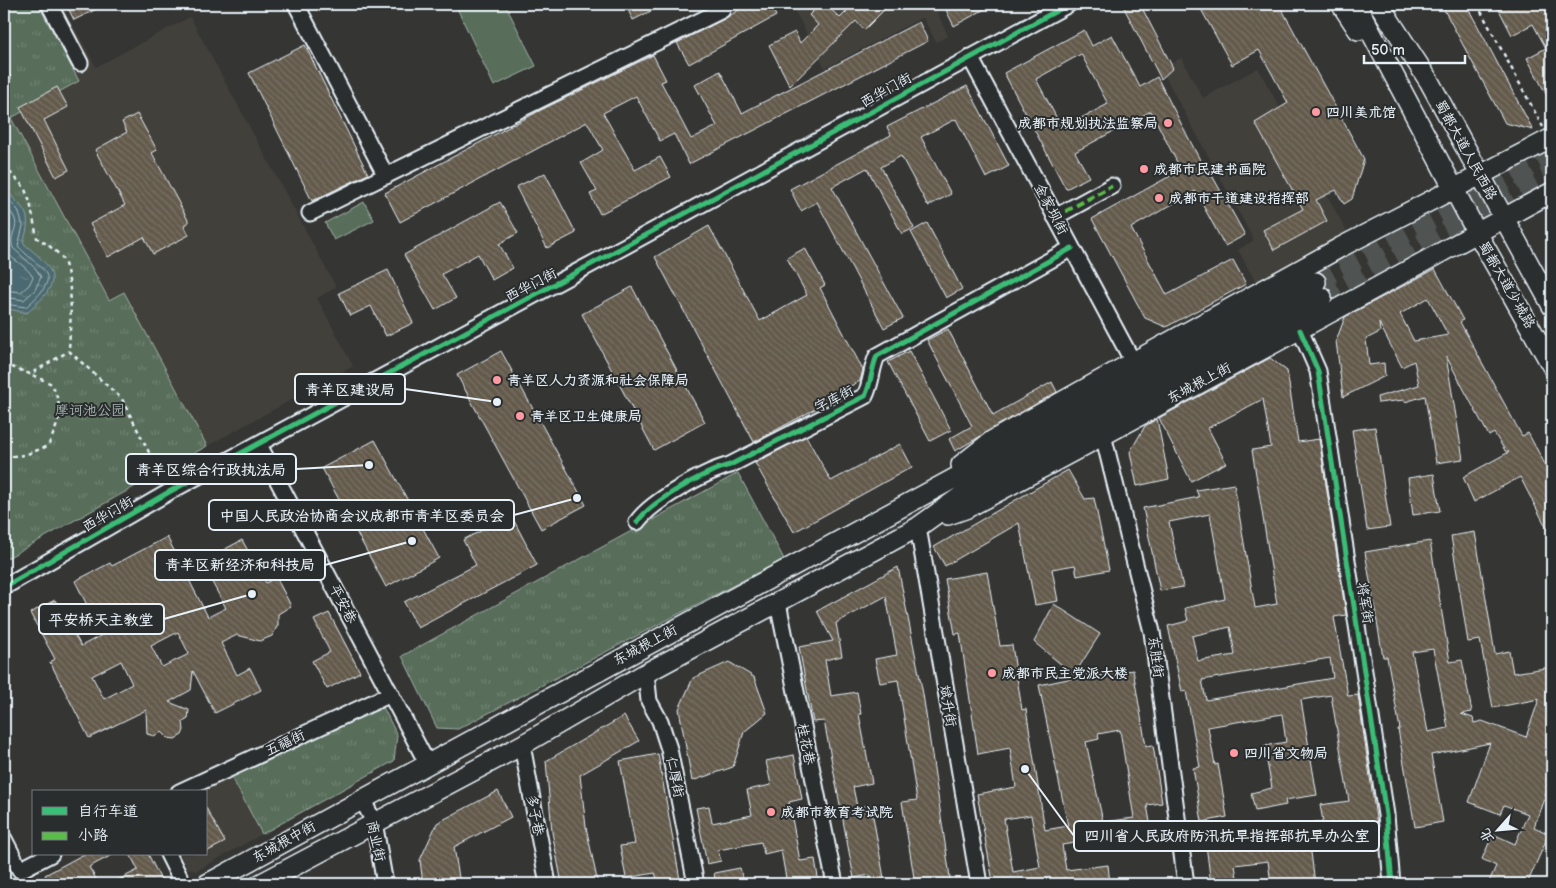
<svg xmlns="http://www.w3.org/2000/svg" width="1556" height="888" font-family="'Balsamiq Sans','LXGW WenKai TC',sans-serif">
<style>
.built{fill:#43413b}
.green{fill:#586e5a;stroke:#a0b0a9}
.park{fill:url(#park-tufts);stroke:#a0b0a9}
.water{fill:url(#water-ripples);stroke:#8a9fa6}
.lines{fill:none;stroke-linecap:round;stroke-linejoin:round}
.shore{stroke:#aabbc2;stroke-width:1}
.building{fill:url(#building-back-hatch);stroke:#e8f1f8;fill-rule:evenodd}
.major-tunnel{stroke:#505251;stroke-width:19;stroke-dasharray:19 9;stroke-linecap:butt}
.minor-casing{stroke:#e8f1f8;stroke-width:19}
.major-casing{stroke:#e8f1f8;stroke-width:22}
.path{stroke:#e8f1f8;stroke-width:2.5;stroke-dasharray:4 4;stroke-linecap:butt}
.minor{stroke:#2a2d2e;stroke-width:15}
.major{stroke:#2a2d2e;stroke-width:19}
.quiet{stroke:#5cbc4b;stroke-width:4;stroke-dasharray:8 4;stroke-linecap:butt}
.cycleway-casing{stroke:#2a2d2e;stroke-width:8}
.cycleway{stroke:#3abd76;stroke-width:5}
.poi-dot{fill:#ff9aa2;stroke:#2a2d2e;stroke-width:2}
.labels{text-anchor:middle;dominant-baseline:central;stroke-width:4;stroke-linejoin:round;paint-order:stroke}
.street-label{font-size:14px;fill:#e8f1f8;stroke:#2a2d2e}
.poi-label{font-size:14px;font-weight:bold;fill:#e8f1f8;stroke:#2a2d2e;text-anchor:start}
.park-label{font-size:14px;fill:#a7b6b1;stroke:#2a2d2e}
.leader{fill:none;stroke:#e8f1f8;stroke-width:2}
.callout-dot{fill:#e8f1f8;stroke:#2a2d2e;stroke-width:2}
.callout{fill:#2a2d2e;stroke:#e8f1f8;stroke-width:2}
.callout-label{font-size:15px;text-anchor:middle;font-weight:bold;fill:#e8f1f8}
</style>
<defs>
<pattern id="park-tufts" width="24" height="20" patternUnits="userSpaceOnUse" patternTransform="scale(1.25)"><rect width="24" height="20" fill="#586e5a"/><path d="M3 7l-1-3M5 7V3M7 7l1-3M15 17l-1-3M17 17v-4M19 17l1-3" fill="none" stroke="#708372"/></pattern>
<pattern id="water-ripples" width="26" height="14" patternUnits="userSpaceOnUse" patternTransform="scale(1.25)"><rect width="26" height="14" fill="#4c6970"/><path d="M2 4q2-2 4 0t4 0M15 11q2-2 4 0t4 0" fill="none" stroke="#667f85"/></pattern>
<pattern id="building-back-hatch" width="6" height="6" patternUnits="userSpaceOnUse" patternTransform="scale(1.25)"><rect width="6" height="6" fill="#635a4b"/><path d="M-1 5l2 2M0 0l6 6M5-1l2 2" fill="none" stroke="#797266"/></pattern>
</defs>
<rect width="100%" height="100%" fill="#353634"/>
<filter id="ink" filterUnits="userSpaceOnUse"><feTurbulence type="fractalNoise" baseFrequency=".02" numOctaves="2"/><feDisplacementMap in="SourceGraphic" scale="10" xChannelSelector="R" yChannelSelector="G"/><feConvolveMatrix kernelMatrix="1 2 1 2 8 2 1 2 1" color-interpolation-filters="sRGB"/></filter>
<g filter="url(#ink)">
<path class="built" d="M38 4H61L96 67 190 17 336 287 317 298 353 366 207 446 124 293 109 300 11 117 79 81Z
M809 4H948L936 10 948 36 936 42 923 17 825 68 795 11Z
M1181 58 1203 98 1258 68 1348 234 1257 284 1238 250 1254 240 1161 69Z
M230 774 262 834 196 871 187 868 180 854H206V792H192Z"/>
<path class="green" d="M455 4H505L536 66 494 86Z
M364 202 374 220 334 240 325 223Z"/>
<path class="park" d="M4 4H38L79 81 11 118 109 300 124 292 207 446 4 560Z
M738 473 784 559 458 729 437 728 402 656Z
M382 705 397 735 394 761 262 834 230 774Z"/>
<path class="water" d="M4 187C23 211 34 210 23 243 58 272 64 280 27 313L4 308Z"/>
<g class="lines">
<path class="shore" d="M4 195 18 210 23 226 18 246C43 273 65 273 26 307L4 304
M4 205C28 227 7 229 13 248L36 269 41 277 35 290 24 300 4 297
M4 215 9 226C0 265 17 253 33 277L29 285 21 292 4 290"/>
</g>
<path class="building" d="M66 4H107L74 20Z
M625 4H665L633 20Z
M741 4H770L776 16 689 64 677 43 726 18 743 7Z
M820 4H825L840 18 854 4H890L864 30 856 21 790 86 769 45 795 32 800 43 818 25 809 15Z
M957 4H994L954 26 946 10Z
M1122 4H1140L1173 68 1161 79Z
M1198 4H1279L1364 159 1352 199 1344 204 1336 190 1316 200 1327 221 1274 250 1263 230 1303 209 1255 123 1288 103 1259 50 1232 65Z
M1441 4H1466L1533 130 1505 123Z
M1496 4H1552V105L1527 58 1546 48 1533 24 1512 35Z
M919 22 928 41 689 164 674 134 660 141 636 96 603 113 635 170 660 157 671 177 600 214 590 194 597 191 581 163 603 150 587 122 400 222 385 193 541 110 653 55 666 80 661 82 691 139 717 126 695 85 720 71 742 113Z
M1084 30 1092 46 1112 35 1140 87 1157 77 1201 162 1204 161 1245 235 1225 246 1195 191 1131 228 1167 295 1233 260 1246 284 1166 327 1145 318 1092 219 1181 170 1151 111 1075 152 1089 177 1066 189 1004 73ZM1081 54 1108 104 1062 128 1036 79Z
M305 45 368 174 312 201 249 73Z
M967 86 1009 166 986 178 956 119 921 137 951 194 928 206 901 156 881 167 914 228 902 234 867 168 832 187 903 318 884 328 817 202 801 211 790 189 891 135 887 127Z
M57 87 68 107 44 120 69 170 56 177 20 107Z
M137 114 157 150 152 153 189 222 184 225 189 235 153 254 144 237 108 257 90 224 125 205 95 150 127 132 122 122Z
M545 173 576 233 547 248 516 187Z
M500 202 518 233 499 244 513 268 492 280 478 254 442 274 456 298 435 310 404 255Z
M927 223 962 289 946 298 911 232Z
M709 226 760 321 807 295 787 258 805 248 825 285 820 288 863 370 860 381 839 392 841 395 754 442 655 257Z
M1435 269 1463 320 1460 322 1522 436 1528 433 1552 477V538L1520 477 1474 502 1463 477 1509 452H1506L1494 433 1489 436 1446 356 1463 459 1436 463 1425 396 1405 402 1404 400 1378 403 1377 397 1419 385 1414 361 1402 367 1379 323 1380 332 1366 339 1369 365 1384 363 1385 376 1343 397 1336 341 1345 317ZM1428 298 1448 335 1414 341 1400 314Z
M388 270 413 323 386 336 371 306 350 316 339 293Z
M632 287 705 422 654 450 582 314Z
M948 329 993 415 1052 382 1057 392 955 451 949 439 972 426 927 340Z
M501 351 586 505 541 529 457 375Z
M909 351 951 430 930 441 888 362Z
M1270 358 1287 371 1298 442 1319 439 1346 615 1334 617 1348 696 1358 695 1377 825 1309 837 1315 884H1271L1268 861 1235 865 1238 884H1211L1205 837 1323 821 1320 805 1349 801 1331 695 1301 700 1317 795 1285 800 1286 805 1255 811 1251 793 1272 788 1264 746 1286 742 1282 714 1208 727 1215 765 1218 764 1227 817 1202 822 1193 768 1200 767 1186 691 1182 692 1168 626 1188 621 1185 608 1225 599 1210 514 1169 522 1183 587 1160 591 1143 508 1199 497 1196 490 1234 484 1255 608 1277 604 1252 450 1271 447 1263 399 1208 428 1226 463 1191 481 1159 418ZM1230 627 1235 655 1198 661 1192 636ZM1330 658 1333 678 1206 700 1202 680Z
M1157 419 1169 479 1137 486 1130 452 1145 426Z
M1375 427 1390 527 1367 530 1352 430Z
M806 436 831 481 900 444 912 467 794 532 755 463Z
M375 440 439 558 386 587 322 468Z
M1068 470 1085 499 1094 498 1109 570 1077 576 1075 565 1052 569 1058 601 1035 605 1019 523 945 566 934 547Z
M1434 474 1440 511 1413 515 1408 478Z
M511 515 537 565 418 628 404 602 476 565 463 540Z
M1475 532 1495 654 1509 651 1513 673 1552 667V776L1534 827 1549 834 1527 884H1488L1496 866 1482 859 1493 834 1515 844 1528 814 1504 805 1500 814 1469 802 1490 743 1431 755 1443 822 1415 827 1398 729H1400L1387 657H1383L1365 552 1430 541 1450 662 1462 660 1472 712 1461 714 1473 718 1474 723 1482 721 1526 737 1539 699 1493 708 1480 640 1468 642 1451 536ZM1433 649 1448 728 1428 732 1412 652Z
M167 537 208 617 226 608 201 562 242 540 266 583 276 577 291 606 278 614V625L272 636 260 641 237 635 221 643 237 675 250 668 261 690 215 713 193 671 191 690 169 702 189 710 188 719 183 722 184 730 182 735 175 739 168 738 162 732 154 736 147 734 146 710 89 738 50 662 55 659 30 613 55 600 81 646 102 635 75 581 110 563 112 566ZM178 632 189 654 162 667 151 646ZM121 661 132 684 104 699 92 676Z
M898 567 923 694 951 884H915L902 802 917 800 898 680 880 683 875 659 897 655 886 596 836 623 842 656 825 660 831 696 857 692 861 714H859L872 783 853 787 857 807 871 805 885 884H871L870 875 854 878 824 721 813 722 799 647 833 641 817 611Z
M987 572 1000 646 1012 645 1022 710 1026 709 1045 830 1068 826 1039 685 1097 673V676L1133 670 1146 746 1153 745 1162 803 1147 805 1154 845 1132 849 1129 834 1062 845 1066 870 1108 865 1110 884H1067L1066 878 1033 884H1010V879L993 882 977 794 1016 787 1010 748 978 754 960 633 955 634 945 579ZM1120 730 1134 818 1103 822 1086 742 1099 739 1098 734ZM1031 815 1040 867 1013 872 1004 819Z
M1054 604 1100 634 1074 675 1034 642Z
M329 613 360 672 327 689 312 661 330 652 314 620Z
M729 662 754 677 767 713 744 732 733 767 692 781 679 709 693 678Z
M624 716 639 741 580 775 586 827 598 884H562L552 832 546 761Z
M658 754 680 880 659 884 655 873 626 878 620 846 635 844 620 761Z
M794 755 802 799 789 802 800 861 815 859 819 884H787L781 850 764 854 761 842 718 850 721 861 707 864 696 808 709 806 712 823 752 815 747 790 771 785 766 761Z
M498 791 511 817 454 847 460 884H423L420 860 437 823Z
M206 808 225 842 206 852Z
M84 854H114L89 867 99 884H50L45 875Z
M130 854H148L163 884H110L138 870Z
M740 868 744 884H716L714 873Z"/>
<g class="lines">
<path class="major-tunnel" d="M1316 282 1552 155
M1322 297 1552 173"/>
<defs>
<path id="minor" d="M49 4 80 63
M296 4 386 176
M970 57 1133 362
M310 213 722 10 719 4
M1055 217 1112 186
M1300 330 1318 371 1386 815 1392 884
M1103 435 1152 632 1186 884
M259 445 427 763
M637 522C652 501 704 472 730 465L865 396C872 382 871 369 877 356L1072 248
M918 527 979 884
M4 587 169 492 627 245 1069 4
M778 603 835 884
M646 673 649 701 660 721 669 749 696 884
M522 745 548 884
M179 792 391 694
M362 799 374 822 385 884
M4 839 20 870 51 854
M168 854 183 884"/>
<path id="major" d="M1341 4 1358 30
M1356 4 1476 231 1552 366
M1379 4 1429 81 1552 306
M961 465 993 440 1133 362 1341 247 1552 138
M948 515 965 509C1162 405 1357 298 1552 192
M207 884 1316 282
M260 884 522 745 646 673 918 527 967 492 1322 297"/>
</defs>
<use href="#minor" class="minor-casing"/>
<use href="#major" class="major-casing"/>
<path class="path" d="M1477 4 1543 127
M4 60 11 80 4 87
M4 166 24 187 30 202 37 238C47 244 61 253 65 264 74 291 70 323 69 351L122 399 163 480
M4 364 30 374 69 351
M4 457 25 455 48 446C60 419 64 412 52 384L30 374"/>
<use href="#minor" class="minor"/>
<use href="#major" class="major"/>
<path class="quiet" d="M1055 217 1112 186"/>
<defs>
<path id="cycleway" d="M1300 330 1318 371 1386 815 1392 884
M637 522C652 501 704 472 730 465L865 396C872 382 871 369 877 356L1072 248
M4 587 169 492 627 245 1069 4"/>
</defs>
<use href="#cycleway" class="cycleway-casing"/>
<use href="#cycleway" class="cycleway"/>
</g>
</g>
<g class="poi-dot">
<circle cx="1316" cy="112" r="5"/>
<circle cx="1168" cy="123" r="5"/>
<circle cx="1144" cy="169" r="5"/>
<circle cx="1159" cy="198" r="5"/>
<circle cx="497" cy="380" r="5"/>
<circle cx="520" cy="416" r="5"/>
<circle cx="992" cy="673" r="5"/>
<circle cx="1234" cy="753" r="5"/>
<circle cx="771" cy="812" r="5"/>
</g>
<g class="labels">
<g class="street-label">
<text transform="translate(886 90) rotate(-29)">西华门街</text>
<text transform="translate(1466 150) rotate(61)">蜀都大道人民西路</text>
<text transform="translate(1051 209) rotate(62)">金家坝街</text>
<text transform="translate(531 285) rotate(-28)">西华门街</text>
<text transform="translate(1507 285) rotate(60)">蜀都大道少城路</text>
<text transform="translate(1199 383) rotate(-28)">东城根上街</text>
<text transform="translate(834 399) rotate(-27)">字库街</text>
<text transform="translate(108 514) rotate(-30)">西华门街</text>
<text transform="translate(1365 603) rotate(81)">将军街</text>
<text transform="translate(343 604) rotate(62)">平安巷</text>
<text transform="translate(645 645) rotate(-28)">东城根上街</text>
<text transform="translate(1156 657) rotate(82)">东胜街</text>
<text transform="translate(948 706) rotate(80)">斌升街</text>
<text transform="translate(285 743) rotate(-25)">五福街</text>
<text transform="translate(806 744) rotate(79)">桂花巷</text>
<text transform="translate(675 777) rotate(78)">仁厚街</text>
<text transform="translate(535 815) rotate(79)">多子巷</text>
<text transform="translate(376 841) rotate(77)">商业街</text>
<text transform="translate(284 842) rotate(-29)">东城根中街</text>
</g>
<g class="poi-label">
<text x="1326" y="112">四川美术馆</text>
<text x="1158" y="123" text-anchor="end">成都市规划执法监察局</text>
<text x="1154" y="169">成都市民建书画院</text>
<text x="1169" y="198">成都市干道建设指挥部</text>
<text x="507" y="380">青羊区人力资源和社会保障局</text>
<text x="530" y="416">青羊区卫生健康局</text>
<text x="1002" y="673">成都市民主党派大楼</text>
<text x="1244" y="753">四川省文物局</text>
<text x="781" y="812">成都市教育考试院</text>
</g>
<g class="park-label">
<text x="90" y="410">摩诃池公园</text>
</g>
</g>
<path class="leader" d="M497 402L405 389M369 465L296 469M577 498L514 515M412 541L325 565M252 594L164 619M1025 769L1074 836"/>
<g class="callout-dot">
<circle cx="497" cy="402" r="5"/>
<circle cx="369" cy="465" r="5"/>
<circle cx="577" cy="498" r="5"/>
<circle cx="412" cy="541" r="5"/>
<circle cx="252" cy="594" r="5"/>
<circle cx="1025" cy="769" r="5"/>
</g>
<g class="callout">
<rect x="295" y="374" width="110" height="30" rx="5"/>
<rect x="126" y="454" width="170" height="30" rx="5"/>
<rect x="209" y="500" width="305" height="30" rx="5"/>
<rect x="155" y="550" width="170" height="30" rx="5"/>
<rect x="39" y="604" width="125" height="30" rx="5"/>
<rect x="1074" y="821" width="305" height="30" rx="5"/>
</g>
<g class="callout-label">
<text x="350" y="395">青羊区建设局</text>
<text x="211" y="475">青羊区综合行政执法局</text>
<text x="362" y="521">中国人民政治协商会议成都市青羊区委员会</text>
<text x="240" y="570">青羊区新经济和科技局</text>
<text x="101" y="625">平安桥天主教堂</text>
<text x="1227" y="841">四川省人民政府防汛抗旱指挥部抗旱办公室</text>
</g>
<rect width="1556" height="888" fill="none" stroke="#2a2d2e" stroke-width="20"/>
<rect x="10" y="10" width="1536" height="868" fill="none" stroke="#e8f1f8" stroke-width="2" filter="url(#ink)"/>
<rect x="32" y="790" width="175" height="65" fill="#2a2d2e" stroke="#767b7f"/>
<rect x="42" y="807" width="25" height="8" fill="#3abd76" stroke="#767b7f"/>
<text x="78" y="816" font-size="15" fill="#e8f1f8">自行车道</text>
<rect x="42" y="832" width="25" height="8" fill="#5cbc4b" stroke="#767b7f"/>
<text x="78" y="840" font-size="15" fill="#e8f1f8">小路</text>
<g transform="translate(1498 830) rotate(243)" stroke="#2a2d2e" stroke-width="4" paint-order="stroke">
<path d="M0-4L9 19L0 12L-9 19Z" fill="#e8f1f8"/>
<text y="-8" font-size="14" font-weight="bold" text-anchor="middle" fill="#e8f1f8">北</text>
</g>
<path d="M1364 55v8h101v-8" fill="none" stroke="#e8f1f8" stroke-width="2.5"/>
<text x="1371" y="55" font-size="15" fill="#e8f1f8" stroke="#2a2d2e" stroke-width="4" paint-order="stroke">50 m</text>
</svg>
